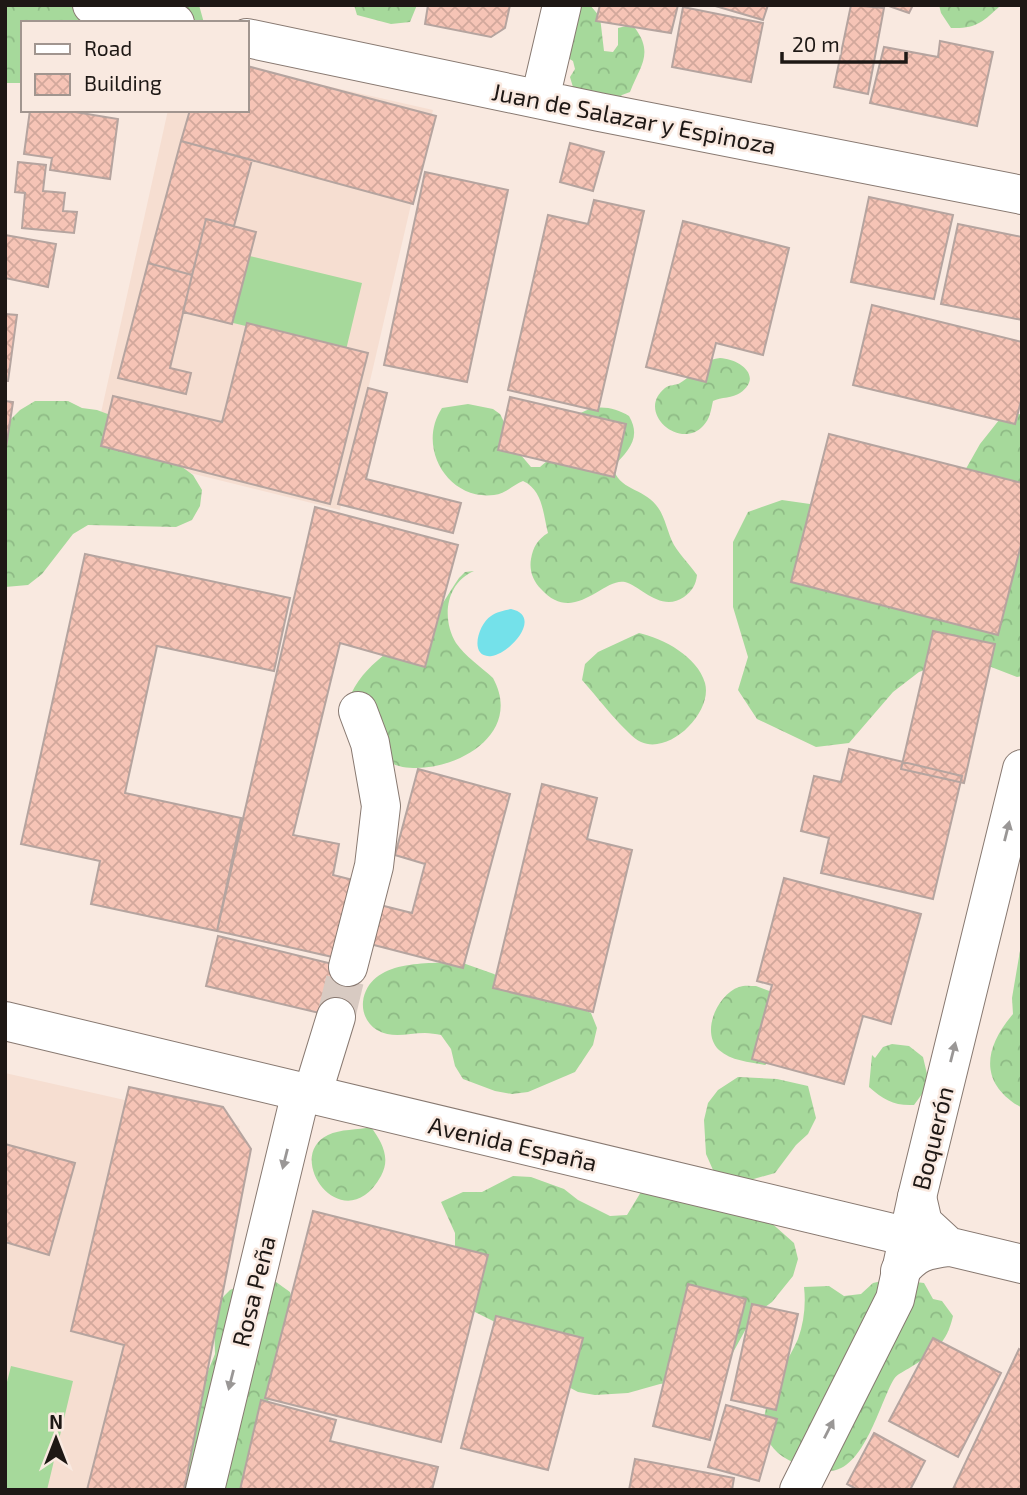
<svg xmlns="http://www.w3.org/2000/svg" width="1027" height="1495" font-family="'Exo 2',sans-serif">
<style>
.built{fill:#f6ded1}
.forest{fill:url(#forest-crowns)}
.pitch{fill:#a6d99b}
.water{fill:#74e1ea}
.building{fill:url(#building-cross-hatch);stroke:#b5a49f;stroke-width:2}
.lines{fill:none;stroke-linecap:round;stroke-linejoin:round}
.minor-tunnel{stroke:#d8cac2;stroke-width:38;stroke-dasharray:38 19;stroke-linecap:butt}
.minor-casing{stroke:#887971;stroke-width:40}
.major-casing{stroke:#887971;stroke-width:40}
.minor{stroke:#fff;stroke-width:38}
.major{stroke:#fff;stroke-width:38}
.oneway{fill:#9a9796}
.labels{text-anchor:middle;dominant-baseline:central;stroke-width:5;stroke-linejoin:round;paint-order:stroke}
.street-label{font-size:24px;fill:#1e1815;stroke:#f9e9e0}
</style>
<defs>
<pattern id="forest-crowns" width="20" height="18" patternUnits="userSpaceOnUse" patternTransform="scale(1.75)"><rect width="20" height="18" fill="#a6d99b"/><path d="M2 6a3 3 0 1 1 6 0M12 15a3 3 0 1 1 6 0" fill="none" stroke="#8eba85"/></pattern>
<pattern id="building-cross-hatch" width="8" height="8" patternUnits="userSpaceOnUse" patternTransform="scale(1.75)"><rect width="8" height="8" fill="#f6c4b6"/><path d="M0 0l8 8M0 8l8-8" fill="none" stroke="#d2a89c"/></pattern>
</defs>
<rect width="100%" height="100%" fill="#f9e9e0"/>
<path class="built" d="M247 68 433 110 340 510 93 449 168 110H247Z
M5 1073 240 1126 153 1490H5Z"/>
<path class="forest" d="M5 5H199L204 23H23V83H5Z
M354 5H417L410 22 391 24 357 15Z
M567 5H590L600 17 604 51 613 52 618 45V28L626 26 635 28C654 54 640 66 630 92L622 95 616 101 575 94 570 77 575 69 573 61 561 54Z
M939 5H1001C983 22 976 29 951 28L941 13Z
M720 358C739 359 764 376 740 393 733 398 721 397 713 401 711 410 710 419 703 426 680 451 635 412 665 388 670 384 675 386 680 383 696 374 695 362 720 358Z
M35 401H68L82 408 97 410 113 416 193 475 202 490 200 506 192 520 176 527 88 525 73 534 42 574 28 585 5 587V425L20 410Z
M468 404 493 409 500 414 520 454 531 467H540C544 463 549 460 553 455 561 445 564 431 572 421 587 403 611 405 629 416 642 438 628 451 613 467 618 490 643 488 656 505 665 515 667 532 674 545 680 555 690 565 697 575 696 585 692 591 684 597 661 613 641 586 625 582 603 577 574 626 541 589 533 581 529 570 531 559 533 547 538 539 548 533 543 514 543 490 523 481 513 485 505 494 494 495 448 501 416 447 442 408Z
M1022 414V676L1017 677 986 665 953 660 919 672 893 692 849 743 816 747 757 719 738 690 748 657 733 607V542L748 512 782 500 817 505 963 474 980 444 1003 415Z
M474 571C446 583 441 618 456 643 465 656 481 667 493 678 522 731 463 768 416 768 409 768 396 767 390 762 382 756 357 711 349 699 362 664 399 646 426 622 440 611 449 592 459 578L465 572Z
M639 633C664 639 697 656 705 683 713 712 670 755 641 742 627 736 594 693 582 680L585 664 598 652Z
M1022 939V1108C978 1083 984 1048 1013 1014L1012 998Z
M460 962 494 974 526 992 575 1005 591 1013 597 1028 593 1045 575 1072 528 1092 512 1094 495 1091 463 1079 455 1066 451 1049 441 1035C436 1034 430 1033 425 1033 408 1033 393 1039 377 1030 367 1024 362 1013 363 1002 369 958 429 964 460 962Z
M756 986 772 992 777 1054 765 1065C750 1062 731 1061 719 1050 700 1032 718 994 739 987 744 985 751 986 756 986Z
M892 1044 909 1046 923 1057 927 1074 925 1090 914 1105C894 1106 884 1100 869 1087L872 1055 875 1058 883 1047Z
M738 1077 777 1079 808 1086 816 1118 808 1134 796 1145 775 1173 743 1182 726 1181 713 1170 706 1154 704 1120 708 1103 718 1090Z
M371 1127C382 1142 391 1158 381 1176 344 1242 282 1157 328 1135 340 1129 358 1130 371 1127Z
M513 1176 531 1177 564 1189 578 1200 610 1216 627 1215 644 1187 768 1220 794 1243 798 1259 793 1276 772 1302 758 1312 748 1325 724 1369 709 1378 660 1384 628 1393 595 1395 578 1392 563 1384 505 1327 475 1312 463 1300 455 1267V1233L441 1202 463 1192H482Z
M258 1277 276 1282 290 1292 295 1309 273 1391 258 1422 256 1490H159L215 1354 214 1319 217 1303 230 1290Z
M891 1279 924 1283 933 1299 942 1301 953 1316C947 1343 934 1353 911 1367 905 1371 897 1374 894 1379 880 1402 864 1471 829 1471 820 1470 807 1467 798 1464 783 1459 770 1449 765 1433 758 1405 787 1364 798 1339 804 1322 806 1304 804 1287L829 1286 844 1296 861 1294 873 1283Z"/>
<path class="pitch" d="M241 254 362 283 346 350 225 321Z
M11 1366 73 1381 47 1490H5V1390Z"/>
<path class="water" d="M511 609C543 616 511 653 492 656 468 659 478 624 491 616 496 612 505 610 511 609Z"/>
<path class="building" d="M428 5H510L505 28 491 37 425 24Z
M600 5H678L671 33 596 21Z
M712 5H768L763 20Z
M851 5 884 8 868 94 834 87Z
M886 5H913L909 13Z
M683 7 763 23 751 82 672 67Z
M940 41 993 52 977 126 870 103 884 47 938 57Z
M247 66 436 116 413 204 181 141 190 110H247Z
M30 110H63L118 119 110 179 50 170 52 158 24 154Z
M181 141 252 160 234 226 206 219 192 275 148 263Z
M570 143 604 152 593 191 560 182Z
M18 162 46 165 43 191 65 193 63 211 77 212 74 233 22 228 25 193 15 192Z
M425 172 508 190 467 382 384 365Z
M869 197 953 215 934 299 851 282Z
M594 200 644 211 598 411 508 390 548 215 588 224Z
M206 219 256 232 232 324 183 312Z
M683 221 789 248 763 355 716 343 706 382 646 367Z
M958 224 1022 237V320L941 304Z
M5 235 56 244 48 287 5 278Z
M148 263 192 275 170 368 191 373 186 394 118 378Z
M872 305 1022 342V397L1015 424 853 385Z
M5 314 17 315 8 381H5Z
M247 323 368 353 330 504 101 446 113 396 222 422Z
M368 388 387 393 366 479 461 503 453 533 338 504Z
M510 397 626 424 614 477 498 450Z
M5 401 13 402 5 454Z
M829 434 1022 483V541L998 635 791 582Z
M315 507 458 545 425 667 340 643 293 835 339 844 333 875 361 882 337 958 217 931Z
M85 554 290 598 274 671 157 646 125 793 241 818 217 931 91 904 100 861 21 844Z
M933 631 995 644 964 783 901 769Z
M849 749 962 776 933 899 821 873 829 838 801 831 814 776 841 782Z
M418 769 510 794 463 968 370 944 380 905 412 913 425 864 395 855Z
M542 784 597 798 587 839 632 850 593 1012 493 988Z
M784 878 921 914 891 1024 863 1016 844 1084 752 1059 772 985 757 981Z
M218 936 361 971 349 1020 206 986Z
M129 1087 223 1107 251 1149 184 1490H87L124 1345 71 1331Z
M5 1144 75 1163 49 1255 5 1242Z
M313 1211 488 1255 441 1442 265 1398Z
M688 1284 746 1299 710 1440 653 1426Z
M752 1304 798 1314 776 1410 731 1400Z
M496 1316 583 1338 548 1470 461 1448Z
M933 1338 1001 1373 958 1457 889 1421Z
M1019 1349 1022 1351V1490H955L953 1489Z
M261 1400 336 1420 330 1441 438 1467 432 1490H240Z
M726 1405 777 1419 759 1481 708 1467Z
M874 1433 925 1461 910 1490H858L847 1484Z
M635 1459 734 1478 732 1490H629Z"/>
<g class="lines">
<path class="minor-tunnel" d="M336 1017 348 967"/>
<defs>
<path id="minor" d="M92 5 175 23
M247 38 599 112 1022 195
M540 99 562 5
M348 967 374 866 381 806 370 743 358 711
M312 1095 336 1017
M205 1490 301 1092
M799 1490 895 1299 917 1197 1022 769"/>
<path id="major" d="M5 1021 1022 1264
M917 1197 923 1223 949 1247
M900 1271C916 1252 925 1250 949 1247"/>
</defs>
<use href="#minor" class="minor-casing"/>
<use href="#major" class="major-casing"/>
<use href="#minor" class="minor"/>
<use href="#major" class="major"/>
</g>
<defs><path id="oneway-solid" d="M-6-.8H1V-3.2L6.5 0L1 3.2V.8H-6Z" transform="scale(1.75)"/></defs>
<g class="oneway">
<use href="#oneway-solid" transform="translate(1007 831) rotate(-76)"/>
<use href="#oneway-solid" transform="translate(953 1052) rotate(-76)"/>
<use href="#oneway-solid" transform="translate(285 1159) rotate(104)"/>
<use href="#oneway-solid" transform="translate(231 1380) rotate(104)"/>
<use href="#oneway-solid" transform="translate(829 1429) rotate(-63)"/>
</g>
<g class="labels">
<g class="street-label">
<text transform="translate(634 118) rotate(11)">Juan de Salazar y Espinoza</text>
<text transform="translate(932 1138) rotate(-76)">Boquerón</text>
<text transform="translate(513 1143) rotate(13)">Avenida España</text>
<text transform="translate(253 1291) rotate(-76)">Rosa Peña</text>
</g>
</g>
<rect width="1027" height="1495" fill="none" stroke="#1e1815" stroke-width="14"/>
<rect x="21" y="21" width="228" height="91" fill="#f9e9e0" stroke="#a1958f" stroke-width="2"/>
<rect x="35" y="44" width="35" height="10" fill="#ffffff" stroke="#a1958f" stroke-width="2"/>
<text x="84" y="56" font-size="21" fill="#1e1815">Road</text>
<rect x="35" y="74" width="35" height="21" fill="url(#building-cross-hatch)" stroke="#a1958f" stroke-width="2"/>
<text x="84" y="91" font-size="21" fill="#1e1815">Building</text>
<g transform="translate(56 1439)" stroke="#f9e9e0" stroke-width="5" paint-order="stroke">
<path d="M0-5L12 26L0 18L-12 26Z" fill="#1e1815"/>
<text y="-10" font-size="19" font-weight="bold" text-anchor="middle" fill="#1e1815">N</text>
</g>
<path d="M782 52v10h124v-10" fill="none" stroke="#1e1815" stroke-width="3.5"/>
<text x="792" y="52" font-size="21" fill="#1e1815" stroke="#f9e9e0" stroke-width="5" paint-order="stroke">20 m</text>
</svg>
